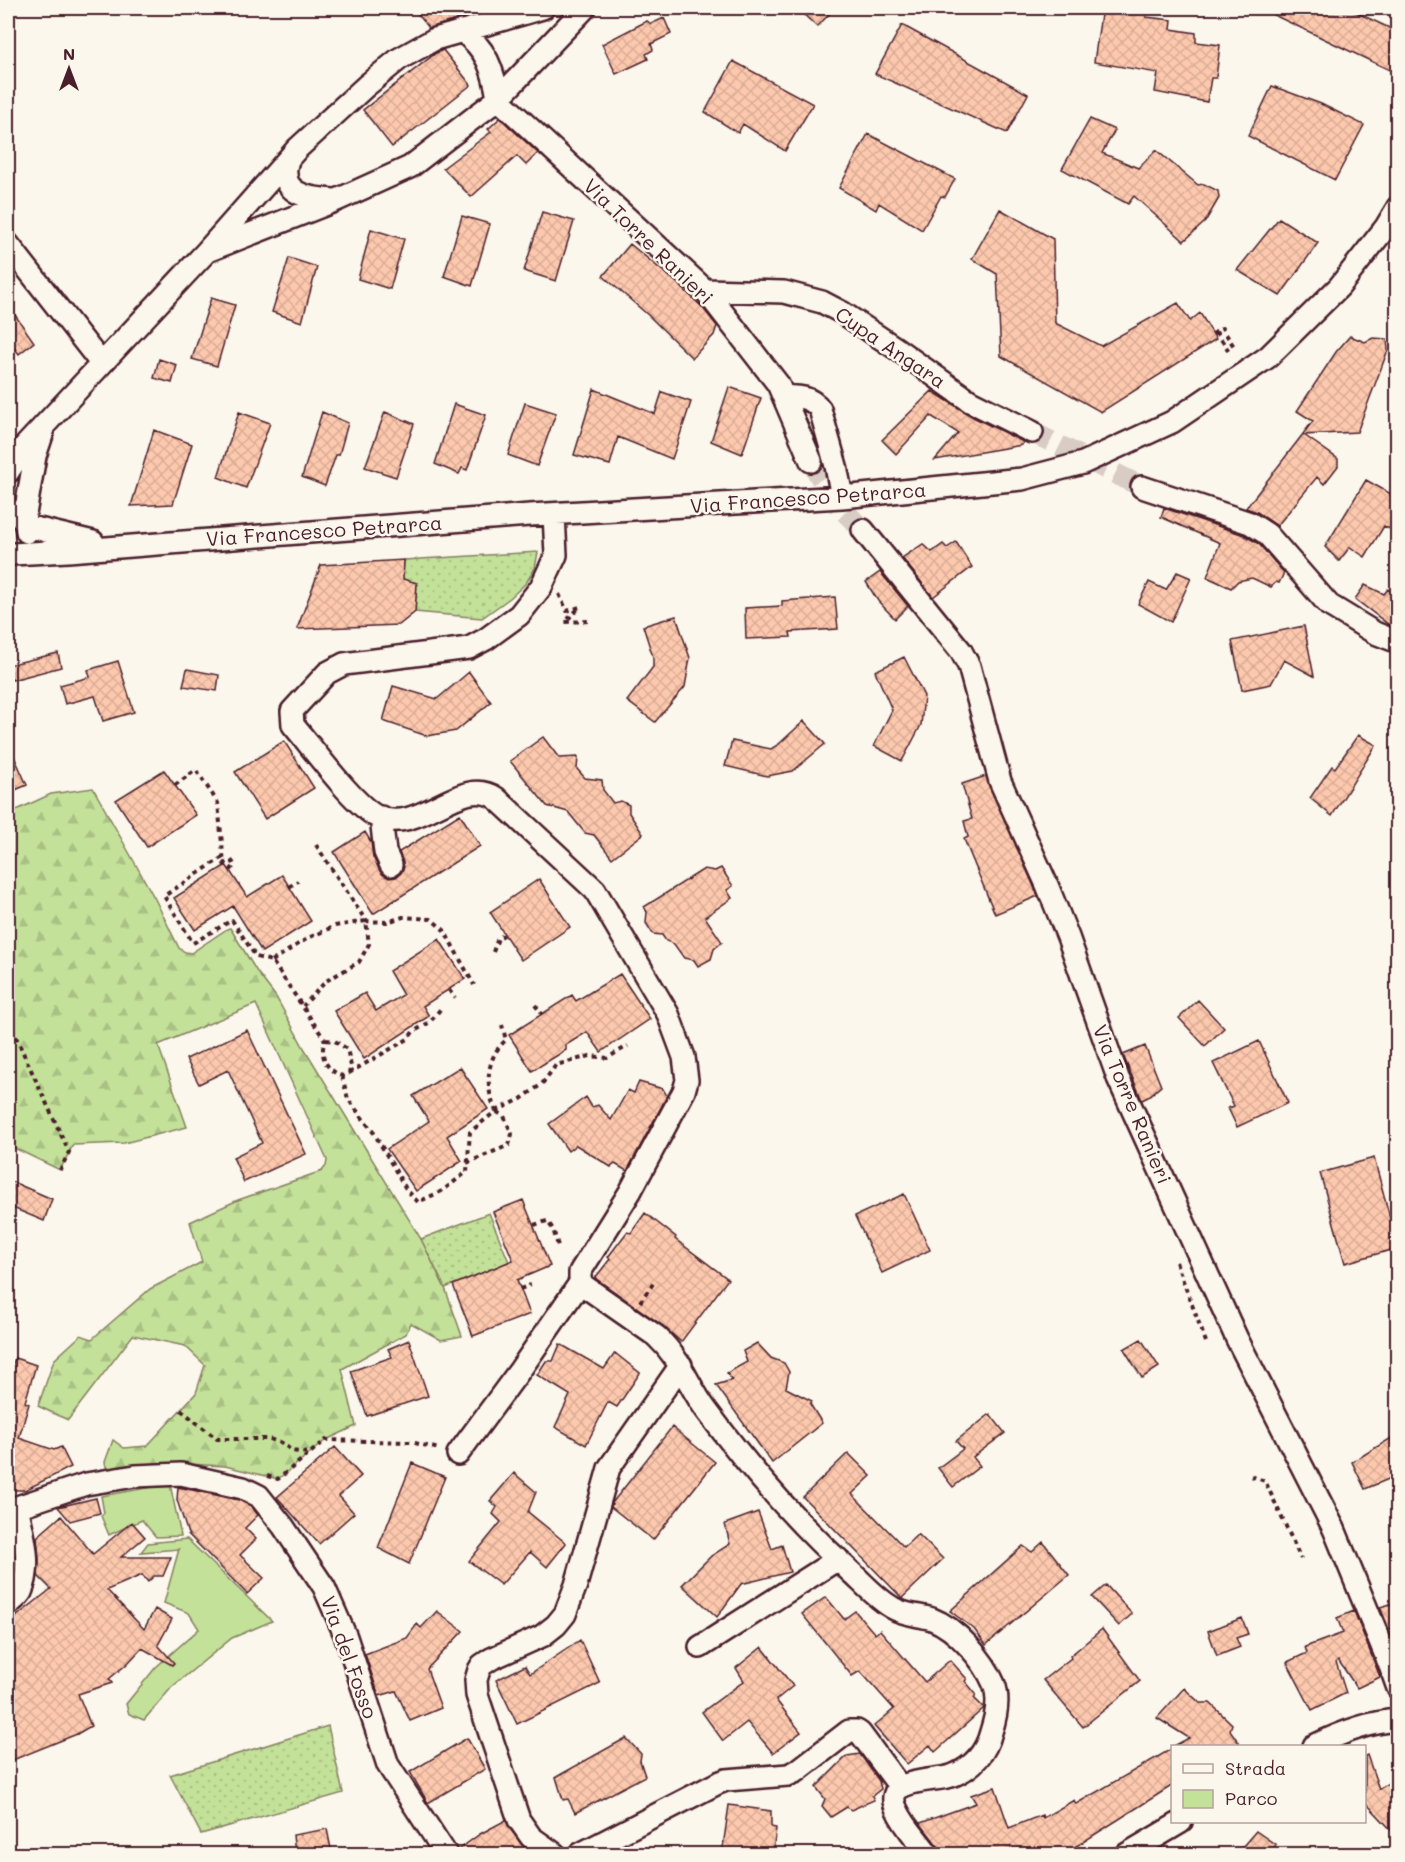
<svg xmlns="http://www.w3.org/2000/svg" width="1405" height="1862" font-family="Mali,sans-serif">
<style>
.green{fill:#c3e199;stroke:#868062;stroke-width:1.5}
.forest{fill:url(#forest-firs);stroke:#868062;stroke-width:1.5}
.garden{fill:url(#garden-dots);stroke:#868062;stroke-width:1.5}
.building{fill:url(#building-cross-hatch);stroke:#4a1f2b;stroke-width:1.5}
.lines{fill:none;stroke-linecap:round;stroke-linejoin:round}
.minor-tunnel{stroke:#d8ccc5;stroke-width:21;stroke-dasharray:21 10;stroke-linecap:butt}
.minor-casing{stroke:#4a1f2b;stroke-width:26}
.path{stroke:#4a1f2b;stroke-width:4;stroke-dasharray:4.5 4.5;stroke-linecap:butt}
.minor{stroke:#fbf7ec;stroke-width:21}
.labels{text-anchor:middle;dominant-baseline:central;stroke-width:5;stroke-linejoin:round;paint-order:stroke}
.street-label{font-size:20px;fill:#4a1f2b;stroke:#fbf7ec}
</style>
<defs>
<pattern id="forest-firs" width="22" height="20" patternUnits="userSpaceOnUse" patternTransform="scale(1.5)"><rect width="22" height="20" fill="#c3e199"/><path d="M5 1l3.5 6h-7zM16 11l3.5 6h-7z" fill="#a9c184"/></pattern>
<pattern id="garden-dots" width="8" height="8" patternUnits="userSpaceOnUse" patternTransform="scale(1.5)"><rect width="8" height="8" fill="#c3e199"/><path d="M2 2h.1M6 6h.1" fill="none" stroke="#a9c184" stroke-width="1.8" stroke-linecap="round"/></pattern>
<pattern id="building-cross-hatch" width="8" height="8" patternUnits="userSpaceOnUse" patternTransform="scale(1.5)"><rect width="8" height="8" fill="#fdc9ae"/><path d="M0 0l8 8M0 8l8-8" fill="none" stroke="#daac96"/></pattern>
</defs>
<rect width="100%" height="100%" fill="#fbf7ec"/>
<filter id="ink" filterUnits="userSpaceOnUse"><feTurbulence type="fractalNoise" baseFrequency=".0167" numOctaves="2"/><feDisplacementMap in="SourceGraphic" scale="12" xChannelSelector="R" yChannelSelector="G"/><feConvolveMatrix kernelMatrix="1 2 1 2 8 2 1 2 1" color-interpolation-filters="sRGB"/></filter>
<g filter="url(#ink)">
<path class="green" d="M170 1484 181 1536 156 1537 142 1520 109 1535 101 1516 104 1513 101 1496Z
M187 1539 272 1621 232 1638 172 1687 144 1720 129 1714 126 1704 156 1667 199 1629 189 1613 164 1603 179 1549 141 1552 148 1543Z"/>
<path class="forest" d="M93 788 155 899 179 948 185 952 191 953 227 929 230 928 232 931 257 972 276 997 304 1048 421 1239 445 1288 462 1336 441 1340 411 1323 406 1334 342 1369 356 1426 326 1440 278 1479 225 1466 169 1463 107 1471 105 1462 113 1440 124 1448 147 1446 196 1393 205 1365 185 1346 133 1335 68 1420 38 1406 54 1360 81 1335 92 1339 150 1289 202 1262 190 1222 238 1200 322 1171 326 1166 327 1160 256 1004 158 1045 187 1127 124 1143 73 1145 60 1170 8 1145V814L51 794Z"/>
<path class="garden" d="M538 552 535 568 526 583 510 598 482 618 415 612 417 583 403 579 404 560Z
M489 1213 509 1262 445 1288 421 1239Z
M328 1726 343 1793 201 1834 170 1775Z"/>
<path class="building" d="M413 8H490V10L429 28Z
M797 8H835L817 27Z
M1102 8 1148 9 1146 17 1172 20 1171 29 1196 33V42L1220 45 1216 78H1211L1207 102 1155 92 1158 73 1094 62Z
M1259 8H1347L1398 32V74Z
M664 18 671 34 651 44 653 50 646 54 648 59 616 74 602 44 647 21 651 24Z
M902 25 1028 94 1007 133 875 74Z
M443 50 471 85 392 147 363 110 436 53Z
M733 61 813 104 785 151 743 124 738 133 705 112Z
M1272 86 1321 104 1364 125 1335 180 1248 136Z
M500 118 538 153 526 165 517 156 471 197 443 168 491 132 488 129Z
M1090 119 1115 130 1102 153 1138 168 1156 150 1198 185 1204 184 1218 191 1219 198 1205 222 1184 241 1134 196 1128 204 1062 169Z
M868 134 955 179 945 197 941 196 922 230 879 203 876 210 839 188Z
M1000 209 1053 239 1055 323 1101 346 1178 303 1190 321 1200 313 1216 339 1101 412 1001 356 997 274 972 259Z
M542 212 574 221 556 281 524 271Z
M462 216 490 224 472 286 444 276Z
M1279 218 1318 243 1280 296 1237 270Z
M371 229 404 239 390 289 358 279Z
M630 244 676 282 702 307 717 326 714 335 692 358 648 315 603 276Z
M289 258 317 267 302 322 272 312Z
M211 298 235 305 217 366 192 359Z
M8 305 34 342 19 354 8 340Z
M1350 336 1365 342 1373 338 1387 339 1388 350 1357 432 1304 435 1338 459V466L1324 484 1317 477 1277 526 1257 512 1246 508 1313 421 1297 411 1336 352Z
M159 359 177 365 172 383 154 378Z
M729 387 761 398 742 454 711 441Z
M594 389 655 414 662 392 691 402 672 459 618 437 610 465 574 455Z
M932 391 973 417 1023 442 1022 445 935 460 958 433 931 416 896 454 882 440Z
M525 403 556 413 537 466 508 455Z
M454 404 486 415 467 470 462 468 459 474 435 464Z
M239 412 270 423 246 488 218 477Z
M322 412 348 423 339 455H336L325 486 302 477Z
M385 412 414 424 396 477 365 467Z
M154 430 192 444 173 504 131 506Z
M1366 480 1398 498V520L1392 530 1384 526 1365 557 1350 547 1339 561 1325 547Z
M1164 508 1244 535 1259 544 1284 573 1279 583 1276 582 1271 587 1252 578 1238 581 1231 588 1207 577 1220 543 1161 517Z
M956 542 972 567 933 597 902 558 923 544 932 552 943 544 947 548Z
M404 560 403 579 417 583 415 612 399 625 297 629 321 565Z
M880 572 908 606 895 619 878 601 866 582Z
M1177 572 1191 578 1171 622 1138 604 1149 582 1166 590Z
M1365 585 1384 594 1388 589 1398 597V628L1388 624 1355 599Z
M835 597 838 629 790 632 791 637 746 639 745 608 782 606V601Z
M676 616 690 658 685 687 655 722 627 701 653 667V657L643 626Z
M1304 626 1314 676 1284 660 1271 684 1242 690 1232 641Z
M58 653 61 667 12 680 8 665Z
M904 657 924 696 921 725 902 761 874 746 892 710 875 671Z
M118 661 134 712 103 721 95 696 65 704 60 685 90 677 88 670Z
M187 669 219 675 217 691 183 686Z
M469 672 491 702 456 731 427 736 383 721 393 686 437 699Z
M804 721 825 744 793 771 767 776 725 766 732 741 771 749 779 744Z
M1358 735 1376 745 1332 816 1310 798 1332 766 1335 768Z
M543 737 559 758 578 757 577 769 585 778 602 780 603 790 613 803 621 801 629 805V813L643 834 612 858 594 835 585 833 568 812 547 806 510 761Z
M284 741 314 788 265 819 235 772Z
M8 743 27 785 8 793Z
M164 770 196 815 147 847 116 800Z
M986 776 1038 896 995 914 964 839 968 837 964 821 972 819 962 784Z
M460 814 480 846 373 914 334 852 365 832 371 842 373 857 380 871 389 878 396 877 401 873 404 867 399 852Z
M226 865 247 897 282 875 311 921 262 952 233 906 195 930 174 898Z
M721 868 733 886 727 890 732 898 705 917 722 942 714 949 711 959 698 966 694 960 684 958 674 944 666 941 662 935 653 934 646 923 647 912 644 907 704 869 715 871Z
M539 879 570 927 521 960 490 912Z
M439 939 465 979 423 1006 429 1016 364 1059 334 1011 365 993 376 1011 403 995 389 971Z
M620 974 650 1019 601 1052 587 1032 566 1045V1050L532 1071 509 1035 572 995 576 1001Z
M1198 1000 1224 1028 1205 1046 1179 1018Z
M247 1030 306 1154 244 1182 233 1157 262 1143 228 1070 199 1084 186 1059Z
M1259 1041 1288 1103 1237 1127 1228 1108 1234 1106 1213 1063Z
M1145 1046 1161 1086 1148 1097 1142 1100 1123 1055Z
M460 1067 488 1109 447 1136 462 1161 416 1191 387 1149 429 1121 413 1096Z
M639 1082 663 1089 667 1096 627 1171 615 1164 611 1167 576 1145 568 1151 549 1124 586 1097 592 1107 598 1105 611 1120 628 1090 634 1093Z
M1374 1158 1398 1248 1345 1263 1320 1173Z
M8 1180 52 1199 44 1221 8 1206Z
M904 1194 930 1250 882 1273 855 1216Z
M523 1200 550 1266 517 1280 530 1314 473 1336 453 1285 513 1260 493 1212Z
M645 1213 676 1237 675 1239 728 1279 681 1342 663 1326 595 1278 610 1259 608 1257 627 1232 631 1233Z
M1141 1339 1159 1367 1142 1378 1124 1349Z
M409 1340 428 1396 367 1416 351 1371 392 1357 388 1349Z
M757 1343 771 1358 784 1363 789 1372 786 1388 812 1401 810 1404 822 1423 772 1463 716 1385 732 1380 727 1373 747 1362 743 1351Z
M560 1344 604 1369 615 1353 640 1373 617 1407 608 1402 586 1445 555 1427 570 1395 537 1375 546 1361H553Z
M15 1358 36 1365 25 1402 29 1404 19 1438 54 1450 61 1447 71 1467 25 1490H8V1379Z
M990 1414 1005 1433 973 1457 980 1466 953 1487 938 1468 963 1449 956 1441Z
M672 1427 715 1462 653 1540 611 1507 612 1503Z
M1393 1437 1398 1447V1475L1365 1489 1352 1462Z
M335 1447 361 1476 339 1496 354 1513 319 1544 277 1497Z
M848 1453 871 1476 852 1494 904 1547 918 1534 943 1559 902 1598 803 1497Z
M412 1463 445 1477 409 1564 378 1548Z
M514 1473 536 1492 528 1512 566 1543 547 1567 530 1552 501 1585 469 1561 501 1522 493 1514 497 1507 490 1501Z
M178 1487 239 1500 251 1506 258 1515 245 1528 256 1539 240 1555 264 1578 247 1594 188 1534 177 1500Z
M96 1498 100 1513 70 1521 58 1507Z
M758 1512 772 1549 782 1545 790 1572 741 1584 717 1617 682 1585 711 1556 730 1544 725 1524Z
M61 1516 93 1554 132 1522 145 1537 121 1557H171L163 1576H154L148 1582 142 1575 107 1590 144 1629 155 1609 172 1619 158 1645 174 1663 172 1665 142 1648 127 1664 109 1679 112 1683 78 1694 91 1726 77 1734 8 1762V1634L17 1616 51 1589 38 1576 39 1560 37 1537Z
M1043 1542 1069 1575 986 1645 974 1629 950 1611 1023 1546 1032 1552Z
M1106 1585 1132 1614 1119 1626 1092 1597Z
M826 1597 844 1619 855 1611 875 1634 880 1630 925 1682 950 1660 967 1679 965 1681 976 1694 974 1698 984 1708 935 1752 930 1745 907 1764 874 1726 894 1709 860 1671 852 1676 802 1614Z
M1398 1602V1627L1389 1629 1380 1607Z
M437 1611 463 1631 427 1669 441 1708 410 1721 396 1691 379 1696 365 1654 407 1638 417 1624 421 1628Z
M1354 1611 1380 1677 1357 1688 1338 1660 1336 1662 1346 1693 1312 1710 1287 1662 1307 1653 1305 1647 1343 1633 1337 1618Z
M1242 1618 1248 1634 1236 1638 1240 1647 1217 1656 1208 1631Z
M1102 1629 1140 1681 1083 1727 1043 1680 1071 1658 1070 1656Z
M580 1640 600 1683 517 1724 496 1680 525 1666 530 1674Z
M762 1647 793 1686 776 1700 801 1732 773 1753 747 1722 723 1741 702 1712 744 1681 736 1668Z
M1184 1688 1200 1703H1210L1232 1724 1230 1730 1241 1746H1174L1189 1738 1157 1718Z
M467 1738 485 1769 428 1803 410 1772Z
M626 1738 641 1754 640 1761 645 1776 575 1813 568 1799 563 1800 556 1777Z
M1173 1748V1785L1064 1854H944L920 1823 976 1803 971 1795 995 1787 1009 1828 1042 1815 1043 1818 1074 1800 1076 1804Z
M860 1754 879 1781 881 1789 872 1796 874 1800 851 1810 847 1807 831 1817 822 1806 825 1799 816 1787 847 1756Z
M1367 1755 1379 1789 1398 1777V1837L1365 1802V1756Z
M729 1805 771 1811V1827L776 1828 773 1854H722Z
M506 1820 509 1827 529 1854H459L458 1850 480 1834Z
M327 1829 332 1854H295L293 1835Z
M1256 1831 1276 1845 1268 1854H1236Z"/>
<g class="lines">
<path class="minor-tunnel" d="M1032 432 1142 487
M811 461 834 501 863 530"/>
<defs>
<path id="minor" d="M461 31C486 47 494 71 498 99
M498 99 705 290 778 384 811 461
M288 160C287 164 285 170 286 174 286 197 317 199 334 200
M8 244 101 363
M210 250 337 200 410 167 498 99 585 8
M705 290 784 292 822 302 843 313 897 349 970 401 1032 432
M785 397C799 396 811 397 820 409L836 466 842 497
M8 472 24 447 206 252 297 149 366 86 399 59 435 39 543 8
M1142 487 1250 523 1267 534 1329 605 1375 633 1398 642
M8 510C19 512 26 520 27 532
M554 514 556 555 541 587 519 615 486 639 469 648 344 664 327 673 292 711 293 725C312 747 354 806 378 817 420 835 461 774 496 798L595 890 668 1014 684 1057 687 1080 684 1091 630 1192 580 1272V1283L656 1336C682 1360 687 1384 707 1411 750 1469 798 1524 852 1573 864 1584 878 1600 893 1608 904 1615 920 1615 932 1619 956 1628 984 1660 994 1684 1000 1699 996 1717 991 1732 986 1752 973 1767 954 1775 936 1783 880 1776 897 1810 904 1826 918 1840 928 1854
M24 520 35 456 43 432
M26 526 93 542
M863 530 961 651 969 666 1000 781 1047 885 1068 937 1118 1078 1237 1339 1334 1529 1389 1663 1398 1688
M12 554 68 551 530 515 842 497 1022 479 1083 463 1172 422 1268 357 1339 287 1386 227 1398 207
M381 817 385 852 391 865
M458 1454 520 1370 580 1283
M17 1507 86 1484 135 1476 181 1474 243 1488 259 1496 283 1526 324 1587 346 1637 388 1765 446 1854
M8 1605C12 1601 18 1597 21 1592 33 1566 23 1533 17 1507
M700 1647 838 1559
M1314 1746C1340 1733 1368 1722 1398 1720
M555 1854 531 1837 519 1820 477 1695 476 1680 479 1670 482 1665 491 1659 542 1636 556 1625 565 1614 576 1585 609 1468 681 1365
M580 1854 718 1783 726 1780 788 1775 797 1771 849 1731H857L860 1733 900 1787
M1127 1854 1181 1822"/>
</defs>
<use href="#minor" class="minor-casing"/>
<path class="path" d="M1216 332 1229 351
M1213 334 1222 328 1235 348
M559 594 567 611 580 607 565 622 588 621
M175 785 196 770 218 803 224 864 231 860 235 865 230 871
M316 845 366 921 387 922 403 917 431 919 444 930 474 985
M223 857 164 896 193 943 232 920 256 957 272 961 325 1040C319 1056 326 1070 342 1076L349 1073 351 1066 347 1049 335 1041 325 1040
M289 887 298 881
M493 952 498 938 504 935
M272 961 308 938 335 926 366 921 369 944 359 962 326 981 303 1006
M449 990 455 998
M535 1005 542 1014
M8 1020 69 1152 60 1170
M349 1073 408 1039 413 1032 430 1022 442 1007
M342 1076 348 1099 374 1133 406 1189 418 1202 442 1191 467 1172 470 1132 496 1111C485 1088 485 1058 506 1040L502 1025
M496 1111 521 1099 542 1084 556 1065 590 1056 607 1058 628 1046
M467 1163 509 1145 512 1134 504 1116 497 1112
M534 1225 547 1221 553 1229 558 1246
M1176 1262 1206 1342
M520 1289 531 1285
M640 1302 654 1282
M181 1410 217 1439H269L282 1443 292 1451 309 1453
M267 1476 278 1479 326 1440 411 1442 439 1449
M1251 1476 1265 1481 1301 1559"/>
<use href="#minor" class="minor"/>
</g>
</g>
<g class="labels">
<g class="street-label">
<text transform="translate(649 241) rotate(44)">Via Torre Ranieri</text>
<text transform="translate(891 347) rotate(34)">Cupa Angara</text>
<text transform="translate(808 497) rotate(-4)">Via Francesco Petrarca</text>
<text transform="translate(324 530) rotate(-4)">Via Francesco Petrarca</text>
<text transform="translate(1133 1104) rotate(67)">Via Torre Ranieri</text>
<text transform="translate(350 1657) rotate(70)">Via del Fosso</text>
</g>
</g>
<rect width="1405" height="1862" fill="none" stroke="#fbf7ec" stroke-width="30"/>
<rect x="15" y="15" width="1375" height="1832" fill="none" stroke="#4a1f2b" stroke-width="2" filter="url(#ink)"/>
<rect x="1171" y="1745" width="195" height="78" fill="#fbf7ec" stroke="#b4a19f" stroke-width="1.5"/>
<rect x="1183" y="1764" width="30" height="9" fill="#fbf7ec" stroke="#b4a19f" stroke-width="1.5"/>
<text x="1225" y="1775" font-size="18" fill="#4a1f2b">Strada</text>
<rect x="1183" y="1790" width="30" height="18" fill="#c3e199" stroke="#b4a19f" stroke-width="1.5"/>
<text x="1225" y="1805" font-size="18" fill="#4a1f2b">Parco</text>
<g transform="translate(69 69)" stroke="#fbf7ec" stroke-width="4.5" paint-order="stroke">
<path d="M0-4.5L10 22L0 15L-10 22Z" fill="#4a1f2b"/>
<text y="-9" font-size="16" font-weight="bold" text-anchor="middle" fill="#4a1f2b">N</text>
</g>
</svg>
